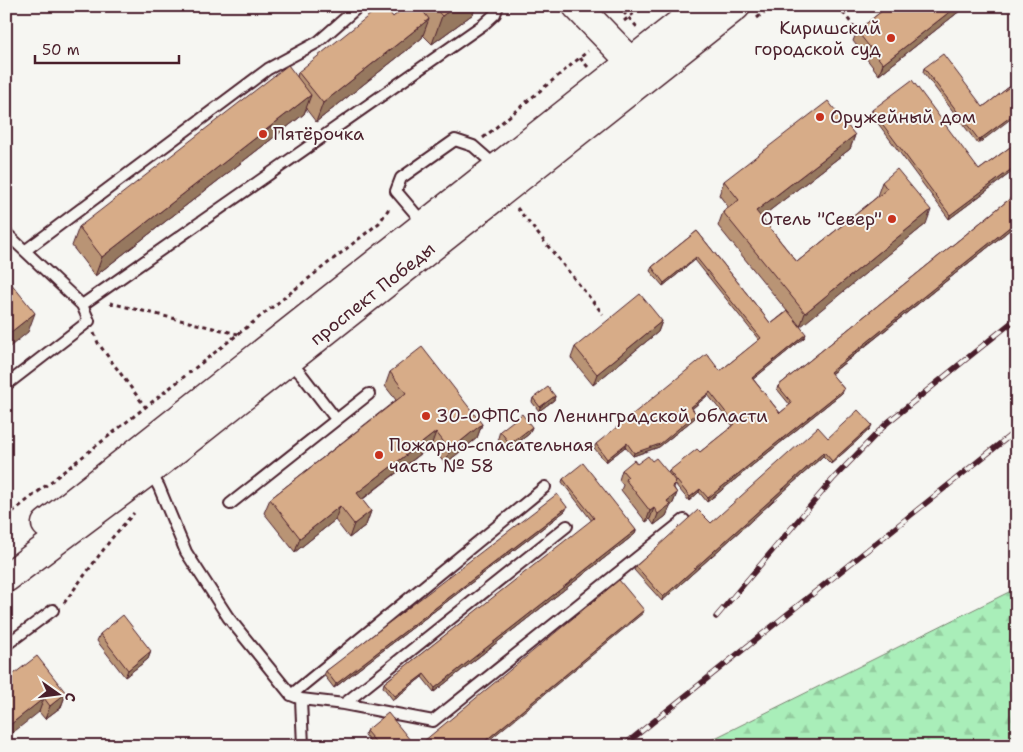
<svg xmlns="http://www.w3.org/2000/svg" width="1023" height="752" font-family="'Shantell Sans',sans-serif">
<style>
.forest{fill:url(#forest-firs);stroke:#7a8672}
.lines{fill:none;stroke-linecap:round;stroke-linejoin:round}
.lane-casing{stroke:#4a1f2b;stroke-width:14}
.secondary-casing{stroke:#4a1f2b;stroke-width:31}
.path{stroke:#4a1f2b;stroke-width:3;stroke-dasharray:4 4;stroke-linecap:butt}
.lane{stroke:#f6f6f2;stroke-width:10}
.secondary{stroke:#f6f6f2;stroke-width:28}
.rail-casing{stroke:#4a1f2b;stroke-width:5.5}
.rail{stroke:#f6f6f2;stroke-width:4;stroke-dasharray:11;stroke-linecap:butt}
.wall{fill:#b99475;stroke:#4a1f2b}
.shaded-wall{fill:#96785f;stroke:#4a1f2b}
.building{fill:#d7ac88;stroke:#4a1f2b}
.poi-dot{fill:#c8321e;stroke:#f6f6f2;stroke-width:2}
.labels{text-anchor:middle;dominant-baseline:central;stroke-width:4;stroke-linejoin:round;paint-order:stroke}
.poi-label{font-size:18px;fill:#4a1f2b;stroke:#f6f6f2;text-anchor:start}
.street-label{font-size:18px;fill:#4a1f2b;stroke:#f6f6f2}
</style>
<defs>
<pattern id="forest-firs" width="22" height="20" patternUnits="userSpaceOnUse" patternTransform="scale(1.25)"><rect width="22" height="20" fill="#a9eeb9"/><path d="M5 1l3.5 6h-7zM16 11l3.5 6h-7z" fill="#93cc9f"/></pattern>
</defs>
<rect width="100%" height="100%" fill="#f6f6f2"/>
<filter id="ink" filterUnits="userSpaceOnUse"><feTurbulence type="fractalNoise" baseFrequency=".02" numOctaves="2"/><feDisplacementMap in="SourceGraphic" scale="10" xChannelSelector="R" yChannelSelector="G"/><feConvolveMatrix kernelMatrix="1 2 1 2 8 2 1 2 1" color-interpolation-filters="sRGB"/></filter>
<g filter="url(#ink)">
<path class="forest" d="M1017 588V746L701 745Z"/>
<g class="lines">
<defs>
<path id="lane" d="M425 225 396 191 401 178 455 140 473 146 497 167
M6 233 82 305 89 321 6 385
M26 250 268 69 318 42 359 6
M82 305 484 24 495 14 498 6
M289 361 302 375 336 419
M150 471 159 487 186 552 228 617 291 695 301 699 344 704 433 721 684 520
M230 504 369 394
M6 645 53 610
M291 695 545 487
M301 699 303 746
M344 704 567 526"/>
<g id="secondary">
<path d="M577 6 644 75"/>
<path d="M46 524 702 6"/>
<path id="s1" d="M6 578 150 470 736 6"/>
</g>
</defs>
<use href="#lane" class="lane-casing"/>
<use href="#secondary" class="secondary-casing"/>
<path class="path" d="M618 6 638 28
M838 6 859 33
M757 18 772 6
M624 21 643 6
M580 58 588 67
M483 138 588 51
M517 208 603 314
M110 303 238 334
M94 333 98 343 146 408
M6 517 379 223 390 207
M64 603 112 538 134 513"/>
<use href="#lane" class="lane"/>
<use href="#secondary" class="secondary"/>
<defs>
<path id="rail" d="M716 617 834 478 887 423 1017 318
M623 746 1017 430"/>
</defs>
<use href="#rail" class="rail-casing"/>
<use href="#rail" class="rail"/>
</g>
<path class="wall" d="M406 6H476L473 14 432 44 423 35 422 38 316 122 306 109 304 114 95 276 72 246 79 227 297 77 298 72 393 17Z
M888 6H966L879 75 853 41 857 31Z
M924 68 983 107 1017 81 978 144 923 72Z
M872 110 979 170 1017 142V168L949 219 871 114Z
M855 135 850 149 761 217 797 262 877 197V196L882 182 926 224 800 326 805 337 753 379 780 413 790 405 777 389 778 386 1017 193V224L831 374 844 389 842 393 707 502 699 492 689 501 675 484 674 488 677 493 673 503 670 507 666 516 654 525 650 519 646 522 621 490 623 485 619 480 622 470 637 464 652 461 668 473 669 471 700 452 733 426 708 395 692 409 696 414 695 418 659 447 633 456 625 447 606 462 594 448 596 444 720 371 759 340 695 260 663 286 650 271 652 267 697 231 771 324 787 311 718 226 723 212 729 208 719 195 724 181Z
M662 321 658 332 593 385 571 358 575 347Z
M390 372 482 424 477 438 445 464 431 446 362 500 371 511 366 525 349 538 335 520 295 552 264 513 270 499 396 400 385 386Z
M555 396 554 400 539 411 532 402 533 398Z
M532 427 529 434 507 451 498 438 500 431Z
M870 429 831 464 823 456 662 601 634 570 636 566 711 523 828 438Z
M563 479 636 530 635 534 434 692 422 677 393 700 383 687 384 683 592 521 562 482Z
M567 507 565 511 334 688 324 675 326 671Z
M100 634 151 651 148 659 125 677 97 641Z
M6 680 66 693 61 707 45 719 39 712Z
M366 731 415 746H374L365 735Z"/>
<path class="shaded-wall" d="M456 6H476L473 14 432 44 442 16Z
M957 6H966L879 75 883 64Z
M429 19 422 38 316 122 323 103Z
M311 95 304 114 95 276 102 257Z
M1017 112V114L978 144 979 140Z
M855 135 850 149 751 225 756 211Z
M1017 165V168L949 219 950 215Z
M931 210 926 224 800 327 805 313Z
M1017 221V224L828 376 830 372Z
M696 257 695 260 663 286 664 283Z
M35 313 28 332 6 350V336Z
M662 321 658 332 593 385 597 374Z
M806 334 805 337 751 381 752 378Z
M844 389 842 393 707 502 708 498Z
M710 392 708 395 689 411 691 407Z
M555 396 554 400 539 411 540 407Z
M696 414 695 418 659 447 633 456 634 453Z
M482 424 477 438 445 464 450 450Z
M872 425 870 429 831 464 832 461Z
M532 427 529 434 507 451 510 444Z
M436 432 431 446 352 507 357 493Z
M627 443 625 447 606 462 607 459Z
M824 452 823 456 662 601 663 597Z
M700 489 699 492 689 501 690 497Z
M677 493 673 503 670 507 666 516 654 525 658 514 667 501Z
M340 506 335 520 295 552 300 538Z
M567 507 565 511 334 688 336 684Z
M654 508 650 519 646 522 650 511Z
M371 511 366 525 349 538 354 524Z
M636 530 635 534 434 692 435 688Z
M644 610 643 613 482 746H479Z
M151 651 148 659 125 677 128 670Z
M424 674 422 677 393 700 395 696Z
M66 693 61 707 45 719 50 706Z
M44 698 39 712 6 738V728Z"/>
<path class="building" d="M381 6H385L393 17 406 6H419L429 19 323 103 298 72Z
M433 6H456L442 16Z
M888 6H957L883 64 857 31Z
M943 54 983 107 1017 81V112L979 140 924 68Z
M288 65 311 95 102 257 79 227Z
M912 80 979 170 1017 142V165L950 215 872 110Z
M828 101 855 135 756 211 797 262 887 189 882 182 897 169 931 210 805 313 723 212 739 200 724 181Z
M1017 193V221L830 372 844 389 708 498 700 489 690 497 669 471 697 449 700 452 735 424 710 392 691 407 696 414 660 444 634 453 627 443 607 459 596 444 707 354 720 371 761 338 696 257 664 283 652 267 697 231 771 324 788 311 806 334 752 378 780 413 792 403 778 386Z
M10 282 35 313 6 336V285Z
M640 294 662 321 597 374 575 347Z
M422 347 482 424 450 450 436 432 357 493 371 511 354 524 340 506 300 538 270 499 406 393 390 372Z
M548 387 555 396 540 407 533 398Z
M858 410 872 425 832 461 824 452 663 597 636 566 698 510 711 523 818 427 828 438Z
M522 414 532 427 510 444 500 431Z
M648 456 652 461 656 458 676 482 672 486 677 493 667 501 670 505 658 514 654 508 650 511 625 479 628 477 622 470 634 460 637 464Z
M583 463 636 530 435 688 424 674 395 696 384 683 594 518 563 479Z
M557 494 567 507 336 684 326 671Z
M619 580 644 610 479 746H418Z
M123 615 151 651 128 670 100 634Z
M37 656 66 693 50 706 44 698 6 728V680Z
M388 713 415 746H379L366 731Z"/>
</g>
<g class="poi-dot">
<circle cx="891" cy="38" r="5"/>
<circle cx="820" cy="117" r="5"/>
<circle cx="263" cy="134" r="5"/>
<circle cx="892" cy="219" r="5"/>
<circle cx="426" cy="416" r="5"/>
<circle cx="379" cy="455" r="5"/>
</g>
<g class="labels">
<g class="poi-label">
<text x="881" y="28" text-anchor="end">Киришский<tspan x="881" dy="21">городской суд</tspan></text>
<text x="830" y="117">Оружейный дом</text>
<text x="273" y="134">Пятёрочка</text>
<text x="882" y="219" text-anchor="end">Отель "Север"</text>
<text x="436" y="416">30-ОФПС по Ленинградской области</text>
<text x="389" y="445">Пожарно-спасательная<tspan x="389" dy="21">часть № 58</tspan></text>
</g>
<g class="street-label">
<text stroke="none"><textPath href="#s1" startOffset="464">проспект Победы</textPath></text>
</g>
</g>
<rect width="1023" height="752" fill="none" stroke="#f6f6f2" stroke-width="25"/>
<rect x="12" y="12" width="998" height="727" fill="none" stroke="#4a1f2b" stroke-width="2" filter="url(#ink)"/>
<g transform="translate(58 694) rotate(104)" stroke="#f6f6f2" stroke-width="4" paint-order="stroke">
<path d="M0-4L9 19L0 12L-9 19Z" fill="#4a1f2b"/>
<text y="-8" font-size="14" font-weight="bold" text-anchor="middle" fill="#4a1f2b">С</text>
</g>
<path d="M35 55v8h144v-8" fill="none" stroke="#4a1f2b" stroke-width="2.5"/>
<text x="42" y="55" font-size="15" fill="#4a1f2b" stroke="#f6f6f2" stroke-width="4" paint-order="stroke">50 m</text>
</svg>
